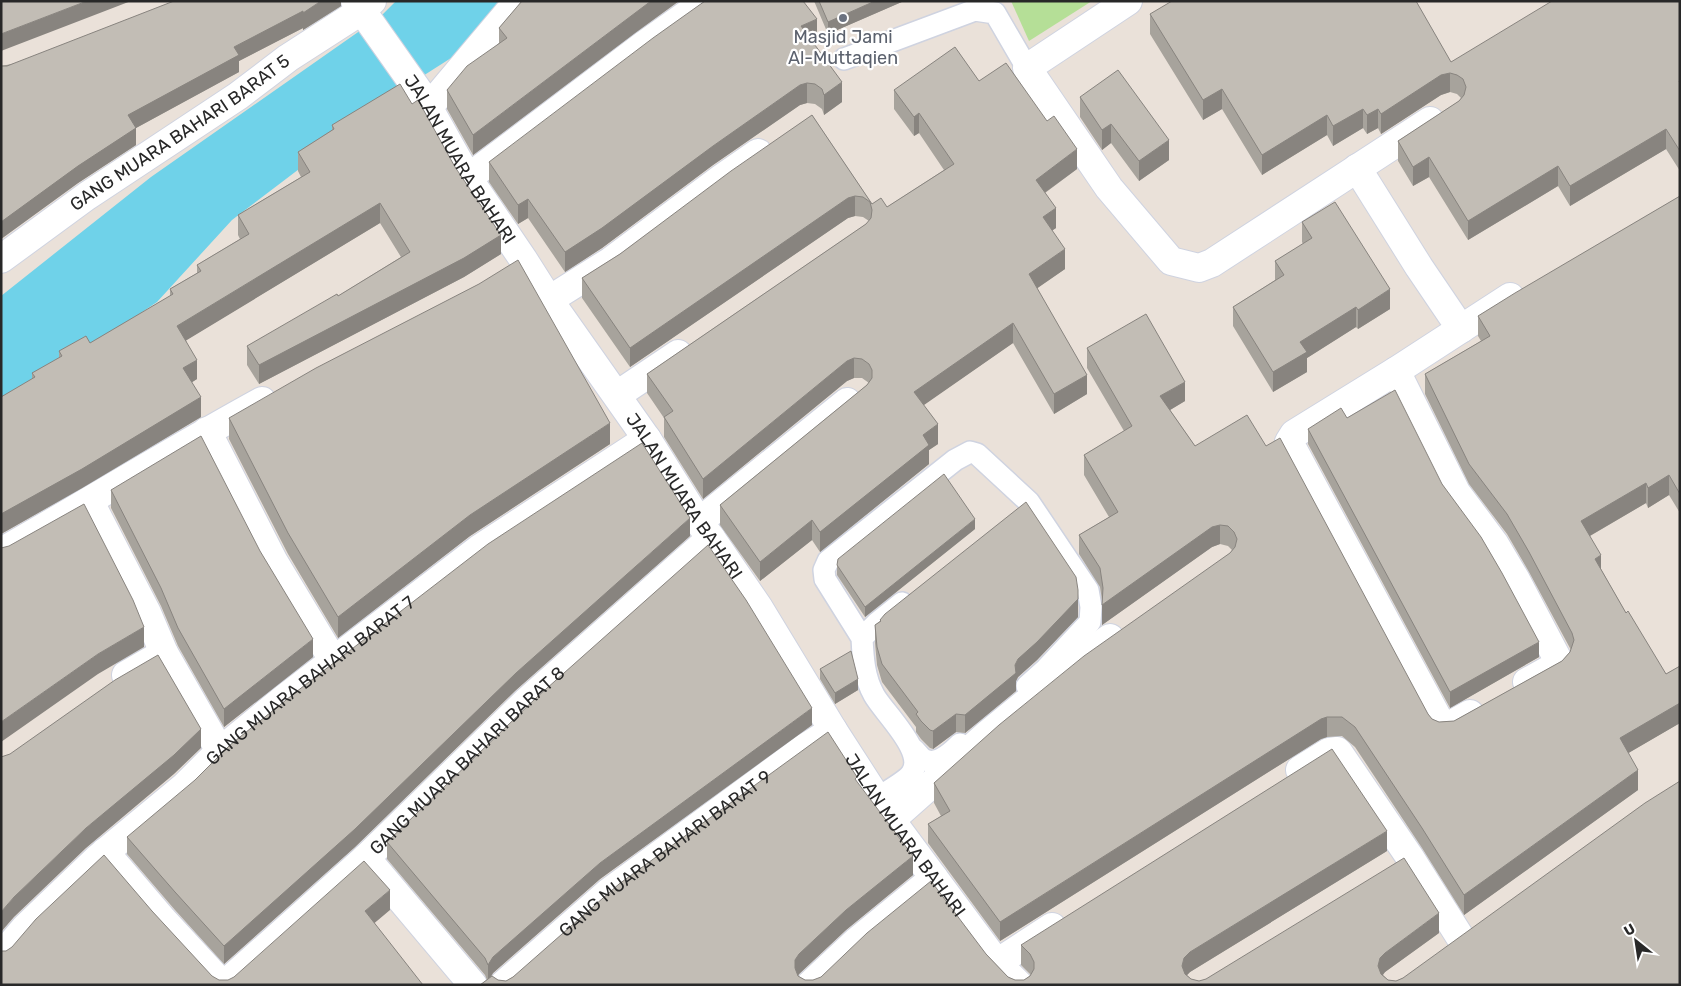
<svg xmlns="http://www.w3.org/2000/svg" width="1681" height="986" font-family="Rubik,sans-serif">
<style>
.green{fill:#b5df97}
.water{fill:#6fd2e9}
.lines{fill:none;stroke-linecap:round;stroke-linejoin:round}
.service-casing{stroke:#cfd3e0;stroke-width:24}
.minor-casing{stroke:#cfd3e0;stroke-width:30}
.service{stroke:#fff;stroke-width:21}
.minor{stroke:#fff;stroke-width:28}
.wall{fill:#a7a39c}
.shaded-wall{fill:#88847f}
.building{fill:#c2bdb5;stroke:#88847f}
.worship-dot{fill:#6b7280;stroke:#fff;stroke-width:2}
.labels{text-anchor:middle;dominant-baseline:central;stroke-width:4.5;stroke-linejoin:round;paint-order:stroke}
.worship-label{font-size:18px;fill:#5b616d;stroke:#fff}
.street-label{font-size:18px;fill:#282828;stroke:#fff}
</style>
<rect width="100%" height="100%" fill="#eae1d9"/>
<path class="green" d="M1011 1H1092L1029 41Z"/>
<path class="water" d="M396 1H503L462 51 415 81 232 220 157 302 1 408V296L151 177 381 16Z"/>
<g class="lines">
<defs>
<path id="service" d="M844 59 975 10 995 13 1027 68
M862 638 825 579 824 570 828 561 955 460 970 452 977 454 1029 502 1088 590 1091 607 1090 622 1046 669 1027 686
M913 749C917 752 921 759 925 760 938 766 952 752 960 744
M877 798C885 793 906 781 911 774 928 753 884 713 874 695 864 677 863 658 862 638L877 623 902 603"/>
<g id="minor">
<path id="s1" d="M355 1 422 96 468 178 523 259 549 300 647 439 699 522 711 538 759 608 833 730 891 820 997 963 1019 985"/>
<path d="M1128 1 1027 68 1109 188 1171 261 1199 268 1212 263 1430 121"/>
<path d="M428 108 518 1"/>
<path d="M1357 168 1419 267 1461 329"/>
<path d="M468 178 644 45 706 1"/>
<path id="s2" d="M1 259 87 196 238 96 288 58 361 11 372 1"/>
<path d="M549 300 611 261 722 178 758 153"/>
<path d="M1396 371 1456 492 1494 543 1516 580 1558 660V662L1554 667 1527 682"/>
<path d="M617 395 678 354"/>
<path d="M207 431 274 562 333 660"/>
<path d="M90 502 147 613 164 653"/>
<path d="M699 522 847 402"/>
<path d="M1 552C89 502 174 449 262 401"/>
<path d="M126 675 164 653 220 751"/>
<path d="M1470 714 1447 727 1442 726 1289 442 1294 434 1396 371 1510 297"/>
<path d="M1300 770 1329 752 1337 751 1339 753 1409 856 1460 937"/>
<path d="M891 820 989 733 1075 663 1110 638"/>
<path d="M105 852 163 920 223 985"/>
<path d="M366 858 473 985"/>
<path id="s3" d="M1 956 25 928 97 859 185 786 220 751 286 697 479 549 647 439"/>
<path d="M997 963 1052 927"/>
<path id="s4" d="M224 985 366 858 526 702 711 538"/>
<path id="s5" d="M503 985 609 892 806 747 833 730"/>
<path d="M810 985 857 941 934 878"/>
</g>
</defs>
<use href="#service" class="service-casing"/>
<use href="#minor" class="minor-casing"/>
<use href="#service" class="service"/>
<use href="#minor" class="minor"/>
</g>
<path class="wall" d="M341 1V6L303 30V28L239 61V72L136 128V145L78 183 1 239V66Z
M522 1H679L635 33 473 155 447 109V90L499 43V28Z
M814 1H904L828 34Z
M1680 1V171L1666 149 1570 206 1558 186 1468 240 1429 177 1413 186 1398 161V141L1459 101 1461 98 1457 94 1450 92 1441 95 1381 134 1378 128 1367 134 1363 128 1333 146 1327 135 1262 175 1222 109 1203 120 1150 34V14L1451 62Z
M817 38 812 41 842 102 824 115 822 109 815 104 807 103 800 105 713 165 602 248 565 272 528 218 518 224 489 182V162Z
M979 81 1077 169 1045 193 1056 228 1052 230 1065 269 1037 288 1087 394 1054 414 1013 343 923 405 938 444 929 450V464L820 552 812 540 760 581 720 525V505L867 385 869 383 862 378H854L847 381 703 499 664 437V418L647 393V374L866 224 869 221 863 217 855 216 848 218 630 367 582 298V278L620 254 812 115 872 204 887 207 944 170 919 133 914 136 894 109V90Z
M1080 97 1169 160 1139 181 1111 143 1102 150 1080 117Z
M332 125 501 254 464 277 259 384 247 365V346L338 296 401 257 380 223 186 340 197 379 192 382 201 417 82 488 1 534V397L32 379V373L59 358V351L90 343 170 296V289L197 273V265L240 239 238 235V215L301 177 298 171V152L332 130Z
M1680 196V513L1669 495 1648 508 1646 503 1590 536 1601 569 1626 613 1666 674 1680 666V723L1628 753 1638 790 1464 915 1422 848 1355 747 1342 736 1327 737 1321 739 1000 941 928 843V824L941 816 934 803V783L1230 553 1232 550 1228 546 1220 544 1212 547 1102 625V600L1100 587 1079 554V535L1109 517 1084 475V455L1124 431 1087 368V348L1185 401 1170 410 1195 446 1432 719 1439 722 1454 721 1562 661 1570 652 1571 650 1529 572 1507 534 1469 484 1425 394V374L1481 341 1478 336V316Z
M1302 222 1390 309 1358 329 1356 327 1307 358V372L1273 392 1233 326V307L1275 280V261L1303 244 1302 242Z
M229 418 610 444 470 536 338 638 288 554 229 439Z
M1308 429 1442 484 1539 657 1450 708 1308 444Z
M111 490 313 657 224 727 178 646 161 606 111 508Z
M975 529 865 617 837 575V565Z
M690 536 516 690 355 847 224 964 175 910 127 854V837Z
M1078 608V617L1037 660 1018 677 1016 681V691L965 733 956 732 933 749 930 748 921 739 916 732V727L882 682 877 665 875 643V625L880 621V620Z
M820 669 858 690 835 704 820 679Z
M812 725 600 879 493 973 491 977 498 980 506 981 513 977 857 782 913 875 846 930 799 974 798 976 805 980H813L986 954 1008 977 1015 980H1024L1031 975 1021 965V945L1387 851 1190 972 1187 975 1191 979 1199 981 1439 933 1385 972 1383 975 1388 980 1396 981 1403 978 1680 985H480L487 980 485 975 387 859V842Z"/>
<path class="shaded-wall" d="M87 1H131L1 51V34Z
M321 1H341V6L303 30V13Z
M651 1H679L635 33 473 155V135Z
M875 1H904L828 34V22Z
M303 11V28L239 61V72L136 128V145L78 183 1 239V222L128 115 234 47Z
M817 19V38L801 46V26Z
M1450 73V92L1441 95 1381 134V114L1441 75Z
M842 82V102L824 115V95Z
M807 83V103L800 105 713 165 602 248 565 272V252L713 146 800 85Z
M1222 89V109L1203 120V100Z
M1363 109V128L1333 146V126Z
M1378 109V128L1367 134V115Z
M919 113V133L914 136V117Z
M1327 115V135L1262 175V155Z
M1111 124V143L1102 150V130Z
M1666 129V149L1570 206V186Z
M1169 140V160L1139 181V161Z
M1077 149V169L1036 199V180Z
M1429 157V177L1413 186V167Z
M1558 166V186L1468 240V221Z
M855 196V216L848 218 630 367V348L848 198Z
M528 199V218L518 224V205Z
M380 203V223L177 346V326Z
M1056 208V228L1043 237V217Z
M501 235V254L464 277 259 384V365Z
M1065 249V269L1029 294V274Z
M1390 289V309L1358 329V310Z
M1356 307V327L1307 358V372L1273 392V372L1300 342Z
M1013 323V343L914 412V392Z
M854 358V378L847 381 703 499V479L847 361Z
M197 360V379L183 388V368Z
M1087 375V394L1054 414V394Z
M1185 382V401L1160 416V396Z
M201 397V417L82 488 1 534V514Z
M610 423V444L470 536 338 638V617L470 515Z
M938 424V444L929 450V464L820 552V532L923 435Z
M1669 475V495L1648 508V488Z
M1646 483V503L1581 541V521Z
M690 518V536L516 690 355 847 224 964V946L516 673Z
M975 519V529L865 617V607Z
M812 520V540L760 581V562Z
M1220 525V544L1212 547 1102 625V605L1212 527Z
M1601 555V575L1595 559Z
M1078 590V617L1037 660 1018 677 1016 681V691L965 733V715L1015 665 1018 659Z
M144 627V647L98 674 1 742V722L98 654Z
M313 639V657L224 727V709Z
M1539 642V657L1450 708V692Z
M858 679V690L835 704V693Z
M1680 703V723L1620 758V738Z
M812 708V725L600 879 493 973 488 981V965L493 957 600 863Z
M956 714V732L933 749V731Z
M1327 717V737L1321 739 1000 941V922L1321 719Z
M201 729V748L174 774 86 848 14 917 1 932V912L14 897 86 828Z
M1638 770V790L1464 915V895Z
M1387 831V851L1190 972 1184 978 1182 966 1184 958 1190 952Z
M913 856V875L846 930 799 974 795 980V960L799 954 846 910Z
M390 890V910L365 931V911Z
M1439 913V933L1385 972 1380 978 1378 966 1380 958 1385 953Z"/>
<path class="building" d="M1 1H87L1 34Z
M174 1H321L303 13V11L234 47 239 55 128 115 136 128 78 166 1 222V66H7Z
M522 1H651L473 135 447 90 467 66 507 38 499 28Z
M705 1H803L817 19 801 26 842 82 824 95 822 89 815 84 807 83 800 85 713 146 602 228 565 252 528 199 518 205 489 162 653 38Z
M819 1H875L828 22Z
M1172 1H1416L1451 62 1552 1H1680V81H1679L1680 83V151L1666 129 1570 186 1558 166 1468 221 1429 157 1413 167 1398 141 1459 101 1464 95 1466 87 1463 79 1457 75 1450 73 1441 75 1381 114 1378 109 1367 115 1363 109 1333 126 1327 115 1262 155 1222 89 1203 100 1150 14Z
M955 47 979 81 1006 63 1047 121 1054 116 1077 149 1036 180 1056 208 1043 217 1065 249 1029 274 1087 375 1054 394 1013 323 914 392 938 424 923 435 929 445 820 532 812 520 760 562 720 505 867 385 872 378V370L869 364 862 359 854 358 847 361 703 479 664 417 673 411 647 374 866 224 871 218 872 210 870 202 863 197 855 196 848 198 630 348 582 278 620 254 731 171 812 115 872 204 881 198 887 207 954 164 919 113 914 117 894 90Z
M1118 70 1169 140 1139 161 1111 124 1102 130 1080 97Z
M400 84 412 104 418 100 455 167 501 235 464 258 259 365 247 346 337 294 338 296 410 252 380 203 177 326 197 360 183 368 201 397 82 469 1 514V397L35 377 32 373 62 356 59 351 86 336 90 343 173 294 170 289 201 271 197 265 249 234 238 215 310 172 298 152 334 129 332 125Z
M1680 196V494L1669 475 1648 488 1646 483 1581 521 1601 555 1595 559 1626 613 1628 611 1666 674 1680 666V703L1620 738 1638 770 1464 895 1422 828 1355 727 1342 717H1327L1321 719 1000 922 928 824 950 811 934 783 999 725 1084 656 1230 553 1235 547 1237 539 1234 532 1228 526 1220 525 1212 527 1102 605 1103 588 1100 568 1079 535 1118 512 1084 455 1132 426 1087 348 1146 314 1185 382 1160 396 1195 446 1247 415 1266 446 1280 438 1428 714 1432 719 1439 722 1454 721 1562 661 1570 652 1574 640 1572 633 1529 552 1507 514 1469 464 1425 374 1490 336 1478 316 1515 293Z
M1335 202 1390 289 1358 310 1356 307 1300 342 1307 352 1273 372 1233 307 1284 275 1275 261 1312 238 1302 222Z
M518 260 610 423 470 515 338 617 288 533 229 418 316 368 479 284Z
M1395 390 1442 484 1481 537 1502 573 1539 642 1450 692 1308 429 1341 408 1347 418Z
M201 436 260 551 313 639 224 709 178 628 161 588 111 490Z
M642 443 690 518 516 673 355 829 224 946 175 892 127 837 195 780 230 745 296 692 488 544Z
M944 474 975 519 865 607 837 565 838 559Z
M1026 502 1076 577 1078 590V599L1037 642 1018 659 1015 665 1016 673 965 715 956 714 933 731 930 730 921 721 916 714 918 712 882 664 877 647 875 625 881 621 880 620 885 614Z
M84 504 133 600 144 627 98 654 1 722V548L9 546Z
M708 545 746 600 812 708 600 863 493 957 488 965 485 958 387 842 537 697Z
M851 651 858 679 835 693 820 669Z
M158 655 201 729 174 755 86 828 14 897 1 912V757L10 754 115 680Z
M828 732 857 777 855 779 913 856 846 910 799 954 795 960V968L798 976 805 980H813L821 977 867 933 931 881 986 954 1008 977 1015 980H1024L1030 976 1034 969V962L1030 954 1021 945 1332 749 1387 831 1190 952 1184 958 1182 966 1185 974 1191 979 1199 981 1206 979 1404 858 1439 913 1385 953 1380 958 1378 966 1381 974 1388 980 1396 981 1403 978 1645 803 1680 781V985H480L492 976 498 980 506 981 513 977 619 884Z
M104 855 152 911 212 976 219 980H228L234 977 364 861 390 890 365 911 423 985H1V951H6L12 947 36 919Z"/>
<circle class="worship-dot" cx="843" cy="18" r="5"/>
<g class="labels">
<g class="worship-label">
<text x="843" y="37">Masjid Jami<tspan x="843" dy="21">Al-Muttaqien</tspan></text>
</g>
<g class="street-label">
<text stroke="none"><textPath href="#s2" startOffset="219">GANG MUARA BAHARI BARAT 5</textPath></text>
<text stroke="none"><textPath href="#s1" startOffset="190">JALAN MUARA BAHARI</textPath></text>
<text stroke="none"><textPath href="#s1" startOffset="595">JALAN MUARA BAHARI</textPath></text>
<text stroke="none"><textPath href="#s3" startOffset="415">GANG MUARA BAHARI BARAT 7</textPath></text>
<text stroke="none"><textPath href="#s4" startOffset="331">GANG MUARA BAHARI BARAT 8</textPath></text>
<text stroke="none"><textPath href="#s1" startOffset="1000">JALAN MUARA BAHARI</textPath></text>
<text stroke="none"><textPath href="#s5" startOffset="209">GANG MUARA BAHARI BARAT 9</textPath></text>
</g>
</g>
<rect width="1681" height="986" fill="none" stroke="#282828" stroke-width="5"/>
<g transform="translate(1636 941) rotate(330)" stroke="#ffffff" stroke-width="4" paint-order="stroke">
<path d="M0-4L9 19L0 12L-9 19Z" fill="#282828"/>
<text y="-8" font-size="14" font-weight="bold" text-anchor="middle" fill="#282828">U</text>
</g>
</svg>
